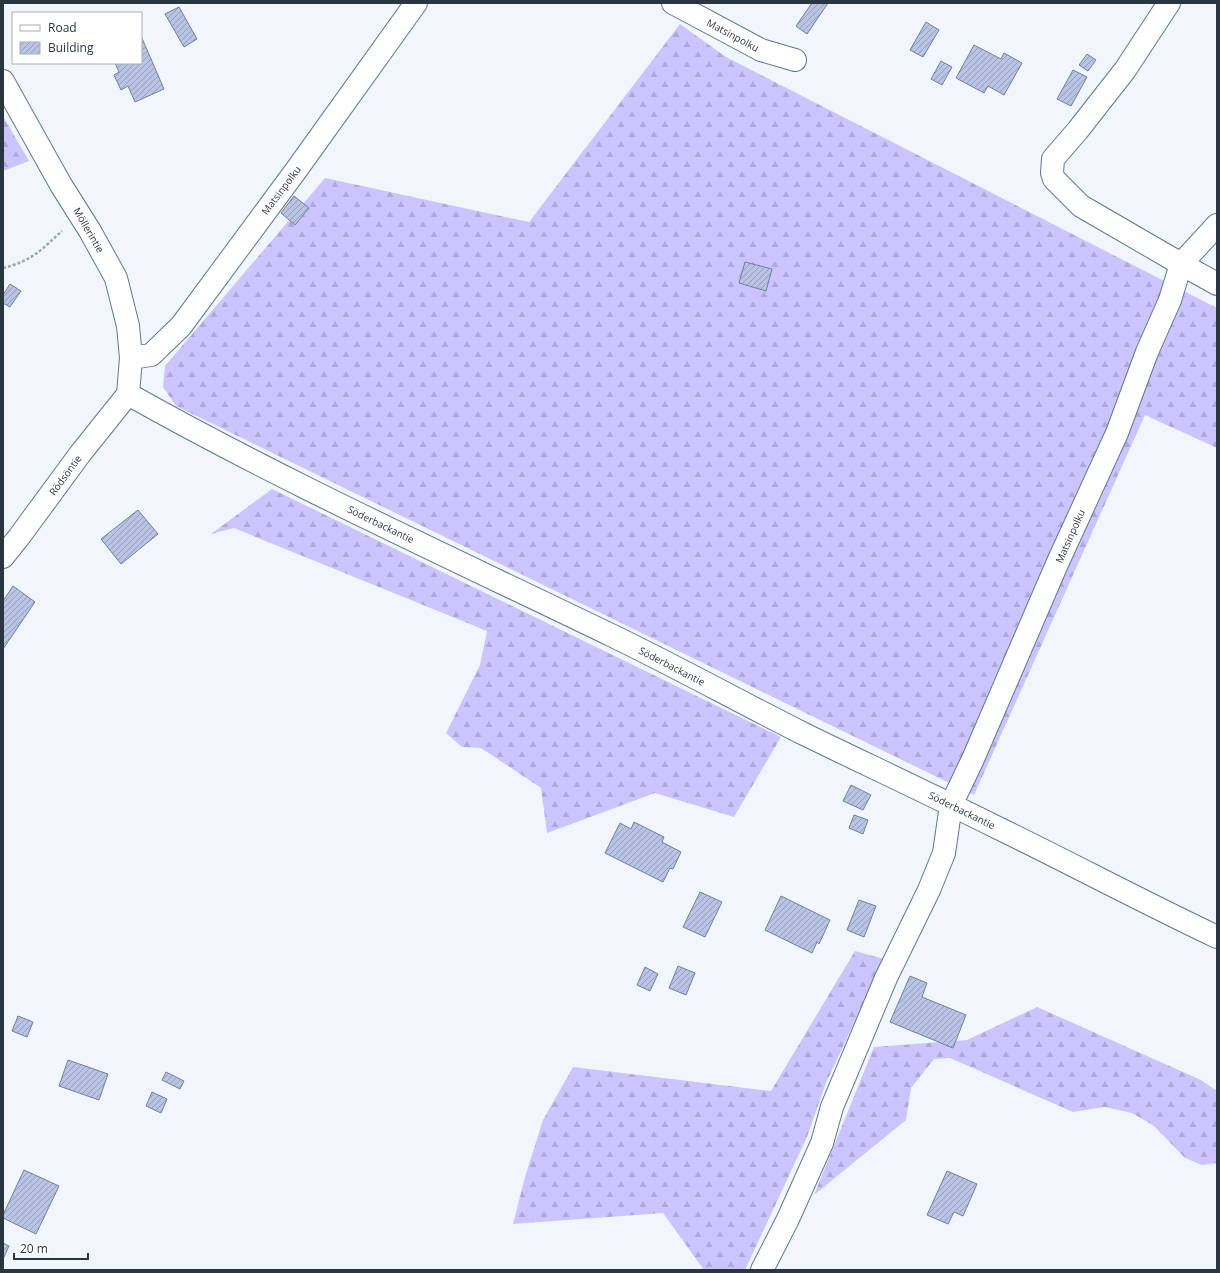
<svg xmlns="http://www.w3.org/2000/svg" width="1220" height="1273" font-family="'Open Sans',sans-serif">
<style>
.forest{fill:url(#forest-firs)}
.building{fill:url(#building-hatch);stroke:#747e9d}
.lines{fill:none;stroke-linecap:round;stroke-linejoin:round}
.minor-casing{stroke:#607791;stroke-width:24}
.path{stroke:#9fa6ae;stroke-width:2.5;stroke-dasharray:3 2;stroke-linecap:butt}
.minor{stroke:#fff;stroke-width:22}
.labels{text-anchor:middle;dominant-baseline:central;stroke-width:3.5;stroke-linejoin:round;paint-order:stroke}
.street-label{font-size:10px;fill:#2b3540;stroke:#fff}
</style>
<defs>
<pattern id="forest-firs" width="22" height="20" patternUnits="userSpaceOnUse"><rect width="22" height="20" fill="#cbc4fe"/><path d="M5 1l3.5 6h-7zM16 11l3.5 6h-7z" fill="#aea9db"/></pattern>
<pattern id="building-hatch" width="6" height="6" patternUnits="userSpaceOnUse"><rect width="6" height="6" fill="#b9c4e5"/><path d="M-1 1l2-2M0 6l6-6M5 7l2-2" fill="none" stroke="#97a0bb"/></pattern>
</defs>
<rect width="100%" height="100%" fill="#f1f6fc"/>
<path class="forest" d="M680 24 726 57 1217 308V448L1145 415 974 795 176 406 163 387 165 366 325 178 529 222Z
M3 116 29 161 3 171Z
M272 489 781 737 734 817 655 793 547 833 541 788 481 748 462 747 446 733 480 665 487 631 234 528 211 534Z
M855 951 884 959 826 1083 807 1137 745 1270H704L663 1213 513 1224 525 1177 543 1120 573 1067 771 1091Z
M1037 1007 1201 1080 1217 1091V1163L1202 1165 1185 1158 1154 1126 1132 1113 1105 1107 1073 1112 950 1058 934 1059 911 1088 906 1120 814 1195 874 1047 967 1040Z"/>
<path class="building" d="M812 3H828L807 34 796 26Z
M179 7 197 39 184 47 165 14Z
M926 22 939 30 923 57 910 50Z
M141 36 164 89 135 102 128 86 121 90 114 75 119 72 115 63H141Z
M974 45 1001 59 1004 53 1022 63 1004 95 988 86 984 93 956 78Z
M1087 54 1096 60 1088 71 1079 65Z
M941 61 952 67 942 85 931 79Z
M1073 70 1087 77 1071 106 1057 99Z
M294 196 309 208 295 225 281 213Z
M745 262 772 269 766 291 739 283Z
M10 284 21 291 10 307 3 303V295Z
M138 510 158 534 121 564 101 539Z
M13 586 35 602 3 649V601Z
M851 785 871 795 863 810 843 801Z
M854 815 868 820 863 834 849 828Z
M634 822 664 837 662 842 681 852 673 869 670 868 663 882 605 853 620 823 631 829Z
M700 892 722 902 705 937 683 927Z
M781 896 830 920 819 944 817 942 812 953 765 930Z
M859 900 876 906 864 937 847 930Z
M678 966 695 973 686 995 669 988Z
M645 967 658 974 650 991 637 985Z
M910 976 927 983 922 997 966 1015 953 1048 890 1022Z
M18 1016 33 1022 27 1037 12 1031Z
M68 1060 108 1074 99 1100 59 1086Z
M166 1072 184 1081 180 1089 162 1080Z
M152 1092 167 1099 161 1113 146 1106Z
M24 1170 59 1186 36 1234 3 1218V1215Z
M947 1171 977 1184 963 1216 954 1212 948 1224 927 1215Z
M3 1243 9 1246 3 1259Z"/>
<g class="lines">
<defs>
<path id="minor" d="M673 3 761 50 795 60
M1169 3 1125 70 1078 130 1053 159 1052 173 1054 179 1081 206 1181 264 1217 225
M3 81 61 185 90 231 116 278 128 326 131 358 128 394
M131 358 151 355 181 326 297 169 416 3
M128 394C286 483 452 558 615 637 679 668 742 703 806 735 870 766 934 796 998 828 1072 864 1143 902 1217 937
M3 557 19 537 80 454 128 394
M762 1270 788 1219 822 1143 832 1107 886 978 929 890 944 853 951 805 973 759 1057 564 1117 433 1147 352 1170 300 1181 264 1217 284"/>
</defs>
<use href="#minor" class="minor-casing"/>
<path class="path" d="M3 268C32 261 41 250 62 231"/>
<use href="#minor" class="minor"/>
</g>
<g class="labels">
<g class="street-label">
<text transform="translate(733 35) rotate(28)">Matsinpolku</text>
<text transform="translate(281 190) rotate(-53)">Matsinpolku</text>
<text transform="translate(89 230) rotate(60)">Möllerintie</text>
<text transform="translate(65 475) rotate(-54)">Rödsöntie</text>
<text transform="translate(381 524) rotate(26)">Söderbackantie</text>
<text transform="translate(1070 536) rotate(-66)">Matsinpolku</text>
<text transform="translate(672 666) rotate(27)">Söderbackantie</text>
<text transform="translate(962 810) rotate(26)">Söderbackantie</text>
</g>
</g>
<rect width="1220" height="1273" fill="none" stroke="#2b3540" stroke-width="8"/>
<rect x="12" y="12" width="130" height="52" fill="#ffffff" stroke="#aaaeb3"/>
<rect x="20" y="25" width="20" height="6" fill="#ffffff" stroke="#aaaeb3"/>
<text x="48" y="32" font-size="12" fill="#2b3540">Road</text>
<rect x="20" y="42" width="20" height="12" fill="url(#building-hatch)" stroke="#aaaeb3"/>
<text x="48" y="52" font-size="12" fill="#2b3540">Building</text>
<path d="M14 1253v6h74v-6" fill="none" stroke="#2b3540" stroke-width="2"/>
<text x="20" y="1253" font-size="12" fill="#2b3540" stroke="#ffffff" stroke-width="3" paint-order="stroke">20 m</text>
</svg>
